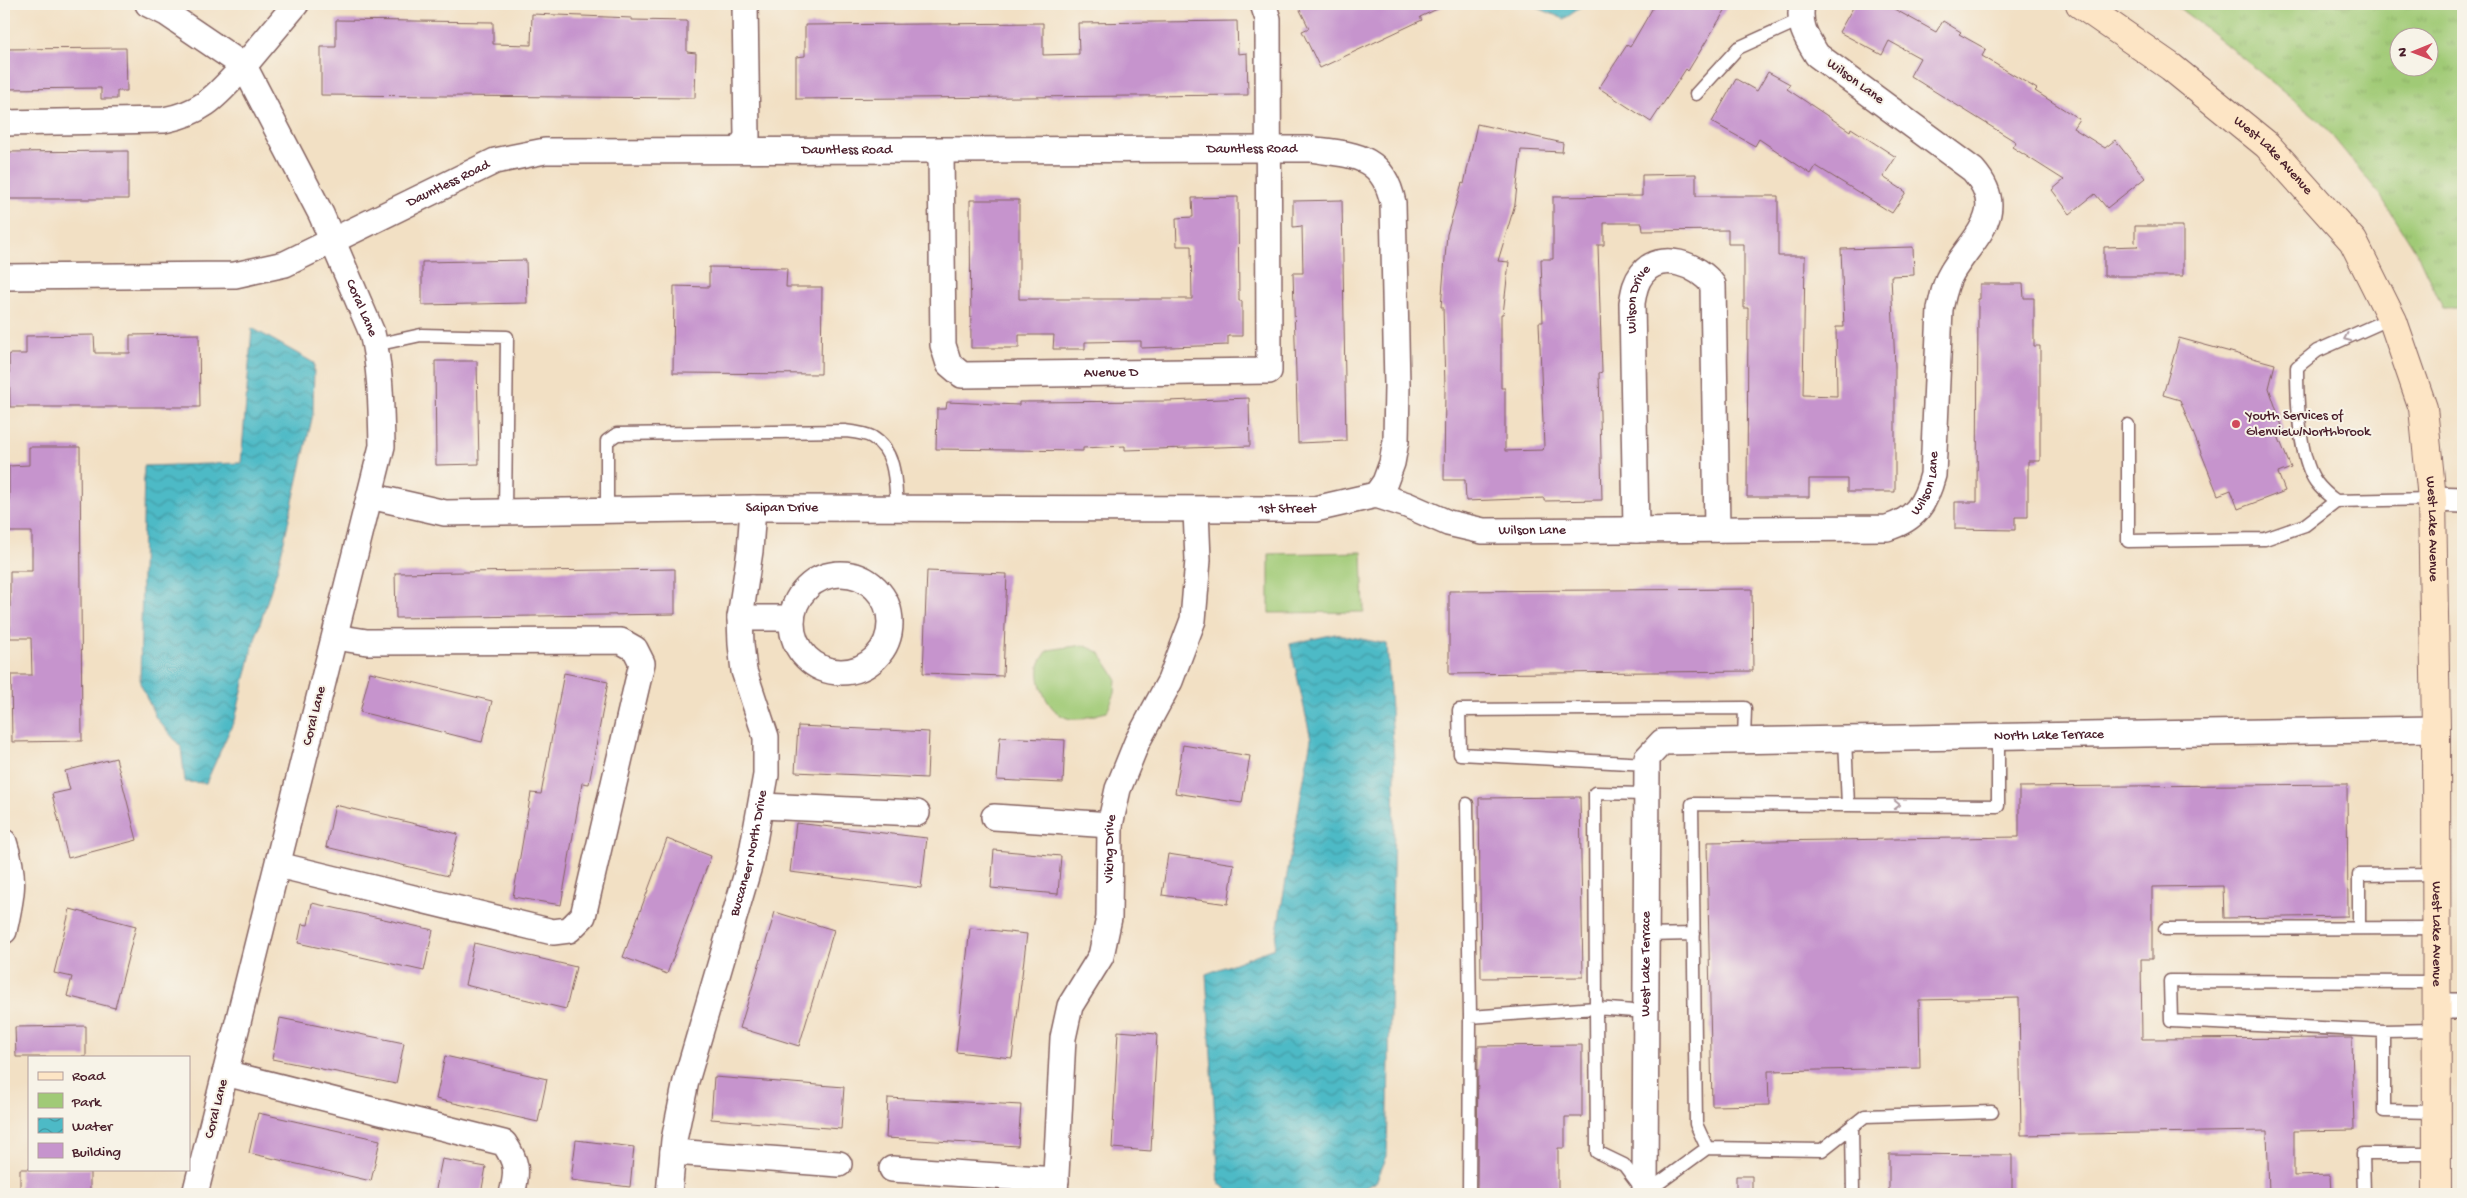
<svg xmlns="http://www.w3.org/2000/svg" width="2467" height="1198" font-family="'Gochi Hand',sans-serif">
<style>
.grass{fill:url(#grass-tufts);stroke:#757450;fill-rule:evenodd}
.park{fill:#a0ca76;stroke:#757450}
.water{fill:url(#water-waves);stroke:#4c6c78}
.building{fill:#c694cd}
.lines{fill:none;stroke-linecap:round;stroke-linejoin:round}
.lane-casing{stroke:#856361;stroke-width:15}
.street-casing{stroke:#856361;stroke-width:28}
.secondary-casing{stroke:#856361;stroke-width:30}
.lane{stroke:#fff;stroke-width:12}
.street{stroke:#fff;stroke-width:25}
.secondary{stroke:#fde5c5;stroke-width:28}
.oneway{stroke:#ae9aa0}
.poi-dot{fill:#d1495b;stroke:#f7f3e8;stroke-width:2}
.labels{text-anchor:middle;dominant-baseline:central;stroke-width:4;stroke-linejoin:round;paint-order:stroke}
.street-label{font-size:14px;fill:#4a1f2b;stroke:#f7f3e8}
.poi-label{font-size:14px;fill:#4a1f2b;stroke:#f7f3e8;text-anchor:start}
</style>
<defs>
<pattern id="grass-tufts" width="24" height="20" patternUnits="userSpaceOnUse" patternTransform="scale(1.25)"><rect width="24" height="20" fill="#a0ca76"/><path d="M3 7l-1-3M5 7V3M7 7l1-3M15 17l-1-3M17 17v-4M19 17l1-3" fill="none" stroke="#8bad66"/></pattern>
<pattern id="water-waves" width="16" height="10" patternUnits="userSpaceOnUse" patternTransform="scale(1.25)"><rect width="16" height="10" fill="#4dbac6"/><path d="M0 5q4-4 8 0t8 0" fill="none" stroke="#4297a1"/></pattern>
</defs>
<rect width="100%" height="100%" fill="#f7f3e8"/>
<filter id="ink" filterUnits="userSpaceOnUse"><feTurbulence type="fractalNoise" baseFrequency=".02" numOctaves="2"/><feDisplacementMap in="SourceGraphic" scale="10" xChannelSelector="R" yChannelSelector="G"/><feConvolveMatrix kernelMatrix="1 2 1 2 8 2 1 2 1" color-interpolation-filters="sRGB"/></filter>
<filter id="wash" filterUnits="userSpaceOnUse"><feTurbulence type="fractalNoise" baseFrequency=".0096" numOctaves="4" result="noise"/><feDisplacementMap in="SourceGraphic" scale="20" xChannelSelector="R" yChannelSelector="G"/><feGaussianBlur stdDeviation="1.12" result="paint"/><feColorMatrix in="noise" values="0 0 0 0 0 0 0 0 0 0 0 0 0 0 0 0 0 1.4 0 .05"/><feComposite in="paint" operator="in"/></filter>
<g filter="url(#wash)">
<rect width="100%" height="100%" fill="#f2e0c4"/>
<path class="grass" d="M2173 4H2463V308H2443L2417 253 2378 192 2319 120 2198 22ZM2400 38H2430V68H2400Z"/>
<path class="park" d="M1362 552 1364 612 1269 613V554Z
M1083 645 1099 652 1116 678 1115 693 1107 712C1096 714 1082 720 1072 719 1051 717 1036 686 1039 667 1039 662 1045 655 1048 650Z"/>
<path class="water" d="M1536 4H1586L1564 19 1538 8Z
M252 328 314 363 313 414 278 567 252 649 236 716 206 783 185 782 181 747 156 718 140 683 144 466 241 463Z
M1335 634 1387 644 1395 776 1387 1156 1376 1182 1352 1194H1236L1219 1184 1206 974 1274 948 1311 739 1290 644Z"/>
<g id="blocks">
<path class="building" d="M1297 4H1448L1420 17 1422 20 1320 68 1302 31 1309 28Z
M1655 4H1729L1688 71 1686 69 1651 122 1599 88 1627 45 1630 47Z
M1855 4H1885L1936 32 1943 21 1961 32 1959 34 1986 49 1982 56 2037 89 2035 91 2079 119 2073 128 2105 148 2115 140 2145 178 2107 208 2095 194 2070 214 2052 190 2064 180 2012 147 2016 142 1910 76 1920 58 1889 41 1882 55 1839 32Z
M532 14 632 18V20L687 21V52L696 53 695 98 321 95V47H336V20L493 22V44L531 45Z
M1237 21 1238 54 1247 53 1248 95 796 99V57L805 56V25L1043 23V55L1079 54 1078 23Z
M126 48 127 91H117V99H101V88L4 89V49Z
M1768 72 1790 84 1787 89 1850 131 1851 128 1896 157 1883 177 1906 192 1892 213 1816 166 1811 174 1759 139 1755 146 1712 122 1736 79 1757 91Z
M1477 124 1563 143 1562 152 1521 150 1515 204 1498 261 1509 262 1503 314H1501V388H1505V451L1543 450 1544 447 1539 322H1543L1541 259H1553V197L1642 196V175L1696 174V196H1778V256H1805L1803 395 1837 396 1836 327H1844L1841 249 1913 247 1914 275 1891 276 1895 366V492H1847V479H1809V497H1747L1748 308H1744V244H1728V230L1643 231 1642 223H1604V245H1598L1602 372 1599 373 1602 500 1544 501V498L1466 501 1465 480H1444L1445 388 1443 307H1441L1447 234 1462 183 1464 184Z
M128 151V199H4V152Z
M1238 197 1239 301H1242V336H1228V345L1141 348V341L1085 342V349H1053L1054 335H1019V348H971L970 200H1019V299H1192L1191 246H1177L1176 218 1193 217 1192 198Z
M1342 200 1346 441 1298 443 1293 273H1303L1302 226 1293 227V201Z
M2135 226H2183V276H2104V247L2138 246 2135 243Z
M526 260 527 303 422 305V262Z
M709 267 787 268 786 287H822L821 374 673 373 674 286 709 287Z
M1980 284H2023L2024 298H2034V346H2040V461H2028V517H2015V530L1955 529V502H1977L1978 299H1980Z
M199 334 200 407H10L9 354H26V336L94 335 95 353H130V335Z
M2179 338 2275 364 2269 388 2284 432 2276 431 2291 468 2278 473 2285 491 2238 509 2231 490 2218 495 2180 400 2163 395Z
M435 361H477L479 464 436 465Z
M1249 398 1250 446 1125 450V446L1083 448V451L936 449 937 409H946L947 402 1019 405V402L1167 401Z
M29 447H80L82 741 12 742 11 675H32L31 638H10V571H32V532H9V466L29 465Z
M675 569V614L396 618 395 573Z
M927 571 1007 574 1003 676 923 673Z
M1752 589 1753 671 1449 674V591Z
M370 672 492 701 482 742 360 712Z
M564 673 608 682 589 784 582 783 561 905 513 897 531 793 541 794Z
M798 726 929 732 927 778 795 772Z
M1000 737 1065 740 1063 783 997 780Z
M1183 745 1250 756 1242 803 1175 793Z
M116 758 137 840 68 858 52 794 70 790 65 771Z
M2347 784 2348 916 2224 918 2223 886 2152 887V959H2141L2142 1039 2352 1038 2354 1130 2294 1131V1176L2330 1175 2331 1194H2269L2267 1131 2021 1135 2019 998 1919 1000 1920 1068 1768 1071 1769 1105 1712 1106 1707 842 2019 837V787Z
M1580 797 1583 977 1481 978 1479 798Z
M335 805 458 834 448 876 326 847Z
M796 823 927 838 921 888 790 872Z
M667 839 711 856 667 974 623 957Z
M994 850 1061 856 1058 894 991 888Z
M1168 854 1234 864 1228 904 1162 895Z
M312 903 433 930 424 971 298 943 302 924 308 925Z
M70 909 136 926 115 1008 67 996 72 977 54 973Z
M775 912 834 930 799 1046 740 1028Z
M970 928 1027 934 1012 1058 956 1052Z
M474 943 576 967 566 1009 465 985Z
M280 1018 404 1043 396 1084 272 1059Z
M86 1026V1057H16L15 1027Z
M1118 1031 1157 1034 1151 1151 1112 1148Z
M1582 1045V1117H1565V1148H1558V1194H1477L1478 1046Z
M445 1056 547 1079 538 1122 436 1099Z
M714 1077 844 1087 841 1129 711 1119Z
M888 1098 1021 1105 1018 1146 886 1138Z
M258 1113 380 1140 371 1181 249 1153Z
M576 1140 634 1147 630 1187 571 1180Z
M1889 1154 2012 1155V1194H1889Z
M442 1159 486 1167 481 1194H435Z
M20 1169H90V1194H20Z
M1736 1176H1752V1194H1736Z"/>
</g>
</g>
<g filter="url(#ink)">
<use href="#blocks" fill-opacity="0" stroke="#856361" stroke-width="1"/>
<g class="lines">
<defs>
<path id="lane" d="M1696 94 1738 48 1800 20
M375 345 421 335 507 337 505 512
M2128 425V541L2265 539 2305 525 2336 501 2432 499
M2336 501C2329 496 2322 490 2316 482 2298 457 2297 398 2297 367L2317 351 2391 318
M607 511V441L617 434 845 431C853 432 865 433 872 437 897 452 895 483 897 508
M1845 739 1848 805
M1647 764 1460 754 1459 710 1745 708 1744 740
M1467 804 1470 1017
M2359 928V875L2436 874
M2165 929 2436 928
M1646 935 1694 934
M1646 1012 1596 1008 1595 793 1647 794
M2436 1030 2384 1031V1111L2437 1112
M2384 1031 2171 1021 2170 981 2436 982
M1852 1126 1853 1194
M1707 1148 1696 1124 1692 804 1998 806V736
M1469 1194 1470 1017 1596 1008 1597 1152 1624 1165 1642 1189
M1644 1194 1707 1148 1822 1150 1865 1116 1992 1112
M2364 1194 2363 1154H2437"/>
<g id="street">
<path d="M148 4 166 13 244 66 296 4"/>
<path id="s1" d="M4 123 164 120C205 112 217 95 244 66L321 214 372 333C381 370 381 407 382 446L195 1194"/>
<path d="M739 150 747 137 745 4"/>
<path id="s2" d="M941 151 943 345 949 364 962 375 1269 371 1268 19 1263 4"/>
<path id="s3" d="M4 277 235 275 285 264 495 161 545 151 1309 149C1351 155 1383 153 1393 203L1397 385 1396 441 1392 463 1385 482 1376 495"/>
<path id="s4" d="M370 496 445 513 753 508 1315 509 1376 495 1407 505 1448 523 1483 531 1887 528C1916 519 1925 504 1933 475L1940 309C1943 296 1945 283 1952 272 1974 236 2010 212 1973 170L1817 55C1806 37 1798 25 1802 4"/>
<path d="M2432 499 2463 500"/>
<path id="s5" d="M1636 530 1632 303C1634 292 1635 283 1642 274 1660 250 1699 265 1713 285L1717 529"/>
<circle cx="841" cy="623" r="49"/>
<path d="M740 618H792"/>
<path d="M762 806 917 813"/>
<path d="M994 817 1110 825"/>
<path d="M4 842C16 878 12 895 4 931"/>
<path d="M278 865 553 932 569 930 583 916 642 663 635 649 621 641 367 642 335 637"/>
<path d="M2436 1006H2463"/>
<path d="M225 1073 504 1143C517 1162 518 1171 512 1194"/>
<path d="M673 1152 839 1164"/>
<path d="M892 1169 1056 1180"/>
<path id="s6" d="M1645 1193 1647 758 1662 742 2436 729"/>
<path id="s7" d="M669 1194 674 1140 686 1081 750 863 766 775V737L744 671 741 644 740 618 750 551 753 508"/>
<path id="s8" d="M1055 1194 1063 1038 1070 1006 1101 956 1109 918 1110 825 1118 789 1137 742 1170 681 1193 620 1198 560 1196 510"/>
</g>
<g id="secondary">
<path id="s9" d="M2080 4 2171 67 2267 145 2353 241 2393 321 2423 408 2432 499 2436 729 2437 1194"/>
</g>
</defs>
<use href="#lane" class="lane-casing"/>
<use href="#street" class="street-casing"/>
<use href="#secondary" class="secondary-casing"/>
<use href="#lane" class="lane"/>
<use href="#street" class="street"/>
<use href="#secondary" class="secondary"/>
</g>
<defs><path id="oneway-chevron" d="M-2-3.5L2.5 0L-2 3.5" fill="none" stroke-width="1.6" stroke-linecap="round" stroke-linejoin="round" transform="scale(1.25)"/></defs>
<g class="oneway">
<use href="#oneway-chevron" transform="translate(2347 338) rotate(156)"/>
<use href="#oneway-chevron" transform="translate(1897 805) rotate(1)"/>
</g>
</g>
<circle class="poi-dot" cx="2236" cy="424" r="5"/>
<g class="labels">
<g class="street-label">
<text transform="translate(1855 82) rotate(36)">Wilson Lane</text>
<text stroke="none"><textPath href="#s3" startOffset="1274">Dauntless Road</textPath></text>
<text stroke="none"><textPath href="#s3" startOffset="869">Dauntless Road</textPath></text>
<text stroke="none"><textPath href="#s9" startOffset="246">West Lake Avenue</textPath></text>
<text stroke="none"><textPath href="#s3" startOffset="464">Dauntless Road</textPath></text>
<text stroke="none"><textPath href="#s5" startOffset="232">Wilson Drive</textPath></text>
<text stroke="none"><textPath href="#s1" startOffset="528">Coral Lane</textPath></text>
<text stroke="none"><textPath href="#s2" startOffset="380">Avenue D</textPath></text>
<text stroke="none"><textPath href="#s4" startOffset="1591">Wilson Lane</textPath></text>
<text stroke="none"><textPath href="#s4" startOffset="414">Saipan Drive</textPath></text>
<text stroke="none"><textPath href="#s4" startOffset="919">1st Street</textPath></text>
<text stroke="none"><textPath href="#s9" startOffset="666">West Lake Avenue</textPath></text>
<text stroke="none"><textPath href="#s4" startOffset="1172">Wilson Lane</textPath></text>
<text transform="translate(315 716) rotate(-76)">Coral Lane</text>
<text stroke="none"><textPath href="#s6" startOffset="844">North Lake Terrace</textPath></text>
<text stroke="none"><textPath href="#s8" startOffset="356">Viking Drive</textPath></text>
<text stroke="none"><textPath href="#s7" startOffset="351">Buccaneer North Drive</textPath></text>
<text stroke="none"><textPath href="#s9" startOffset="1071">West Lake Avenue</textPath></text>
<text stroke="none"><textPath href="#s6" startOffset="229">West Lake Terrace</textPath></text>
<text transform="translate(217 1109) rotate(-76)">Coral Lane</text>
</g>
<g class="poi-label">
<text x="2246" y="416">Youth Services of<tspan x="2246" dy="16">Glenview/Northbrook</tspan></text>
</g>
</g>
<rect width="2467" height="1198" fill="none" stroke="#f7f3e8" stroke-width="20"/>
<rect x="28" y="1056" width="162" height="115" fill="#f7f3e8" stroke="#b29e9c"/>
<rect x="38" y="1072" width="25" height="8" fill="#fde5c5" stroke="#b29e9c"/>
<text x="72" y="1080" font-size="15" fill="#4a1f2b">Road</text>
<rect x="38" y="1093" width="25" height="15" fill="#a0ca76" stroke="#b29e9c"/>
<text x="72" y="1106" font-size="15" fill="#4a1f2b">Park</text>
<rect x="38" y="1118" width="25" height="15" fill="url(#water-waves)" stroke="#b29e9c"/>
<text x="72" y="1130" font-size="15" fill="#4a1f2b">Water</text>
<rect x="38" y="1143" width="25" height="15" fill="#c694cd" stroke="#b29e9c"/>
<text x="72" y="1156" font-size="15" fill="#4a1f2b">Building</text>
<g transform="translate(2414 52) rotate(269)"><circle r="24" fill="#f7f3e8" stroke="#b29e9c"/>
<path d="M0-4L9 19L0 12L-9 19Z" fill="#d1495b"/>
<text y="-8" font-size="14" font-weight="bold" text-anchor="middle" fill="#4a1f2b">N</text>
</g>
</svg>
